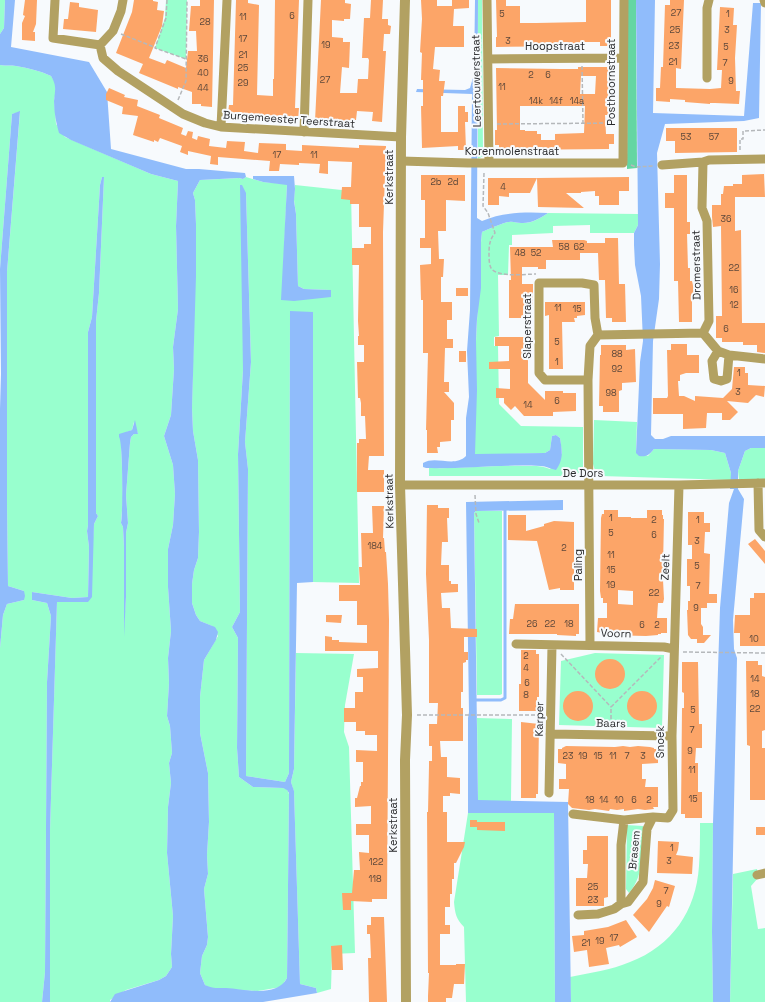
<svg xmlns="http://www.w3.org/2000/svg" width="765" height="1002" font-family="'Space Grotesk',sans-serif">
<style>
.green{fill:#98ffce;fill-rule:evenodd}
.forest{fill:#64d6a3}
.water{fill:#90bcfb}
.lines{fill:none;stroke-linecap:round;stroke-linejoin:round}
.stream{stroke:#90bcfb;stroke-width:3}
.building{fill:#fca568;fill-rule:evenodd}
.path{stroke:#b5b8bb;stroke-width:1.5;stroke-dasharray:4 2;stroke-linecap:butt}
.minor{stroke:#b2a162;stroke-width:9}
.tertiary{stroke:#b2a162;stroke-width:10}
.labels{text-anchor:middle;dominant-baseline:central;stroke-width:4;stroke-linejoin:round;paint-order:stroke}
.number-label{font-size:9px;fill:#5d483a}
.street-label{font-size:11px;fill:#28292b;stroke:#f7fafd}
</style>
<rect width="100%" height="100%" fill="#f7fafd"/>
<path class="green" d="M0 0H5L4 28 0 34Z
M166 0H187L186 59 155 48 165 18Z
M478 0H482L483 154V156L478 159Z
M0 65C6 66 11 65 16 66 29 68 40 71 51 76L55 82 56 93 54 99 56 124 65 137 151 174 178 181 176 226 178 309 173 347 174 369 171 415 164 436 173 465 175 494 173 525 168 549V587L171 631 168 658 169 683 167 716 170 726 172 753 169 763 171 783 168 807 167 853 173 916 171 954 172 967 166 976 159 980 126 990 110 1000V1002H50V831L57 601 88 602 94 524 98 516 96 513V321L99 293 104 177H102L100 185 92 317 88 332V525L87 531 89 547 88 597 72 598 32 592V600L47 603 51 616 47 682 45 972 42 1002H0V648L3 615 7 604 24 600V591L8 586 7 503V272L20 112 12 114 0 269ZM134 422 138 434H134L131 437 130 443 126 495 128 523 126 533V597L124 626V547L123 527 121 523 123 498 121 439 127 432 132 430Z
M246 177 263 182 287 184 282 300 330 290 304 289 298 286 296 214 294 200 295 185 351 191 359 583 313 582V312H290L289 773 285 782 246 776 248 469 245 442 251 362 246 193 243 370 238 454 240 612 232 627 238 638 237 748 239 777 253 787 283 788 287 789 289 794 287 978 281 987 258 991 210 988 205 985 200 973 202 956 207 945 208 937 204 889 208 874 207 855 209 822 208 773 200 733V697L204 660 218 636 212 626 200 621 196 615 192 603V584L194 570 198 558 199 532 198 460 193 431 192 408 196 224 195 200 193 193 200 180 239 178 243 179Z
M548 213 638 214V225L634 233H590V225L553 226V233L512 235V245H509L508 275H498L499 336 494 337V346H498L499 404 521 426 583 427V467C580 476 571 476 563 476H429V468C460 469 491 465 523 466 532 466 541 465 550 469L562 453 560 438 556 435 552 436 550 450 545 453 475 455C474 395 475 335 480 275 481 261 480 246 482 232 487 230 504 222 509 222 513 221 517 223 522 223 530 224 541 218 548 213Z
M594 420 637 422 636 450 648 456 654 449 711 450 725 453 731 473V480L601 476 596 474 593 464Z
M751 448H765V479L739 480 738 471 745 451Z
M476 511H502V694L500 695H477L474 513Z
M296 653 354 654 345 705 344 732 349 747 355 953 332 954 331 989 317 993 316 988 300 984 294 792 291 782 294 769Z
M595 653 664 655 662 728 559 725 561 661Z
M477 718 512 719 511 801H478Z
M468 813H554L555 1002H466L464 927C456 919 455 913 454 902Z
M700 823H713L712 932 713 1002H571L570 977C590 973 611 970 630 962 672 946 696 911 699 866 700 852 700 837 700 823Z
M627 825 643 826C642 848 645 875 629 893L626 889Z
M757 869 758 878 751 886 758 929 765 928V1002H730L733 874Z"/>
<path class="forest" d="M628 0H636L637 168 627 169Z"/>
<path class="water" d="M5 0H15L11 47 89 62 107 92 111 149 186 169H199L245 173 246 177 243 179 239 178 200 180 193 193 195 200 196 224V276L192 408 193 431 198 460 199 532 198 558 194 570 192 584V603L196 615 200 621 215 627 218 632 216 640 204 660 200 697V733L208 773 209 822 207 855 208 874 204 889 208 937 207 945 202 956 200 973 205 985C213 989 218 988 226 988 244 989 277 998 287 978L289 793 287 790 283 788 253 787 239 777 237 748 238 638 232 627 240 612 238 454 243 370 240 185H242L246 193 251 362 245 442 248 469 246 776 285 782 289 773 290 311 313 312V582L297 583 294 769 291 782 294 791 300 984 316 988 317 993 263 1002H110L115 994 159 980 166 976 172 967 171 954 173 916 167 853 168 807 171 783 169 763 172 753 170 726 167 716 169 683 168 658 171 631 168 587V549L173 525 175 494 173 465 164 436 171 415 174 369 173 347 178 309 176 226 178 181 151 174 71 140 59 133C56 123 54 112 54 101 55 90 57 86 51 76 40 71 29 68 16 66 11 65 6 66 0 65V34L4 28Z
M475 0H478L477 218 482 221C503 212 525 212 548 213 541 218 530 224 521 223 517 223 513 221 509 222 504 222 487 230 482 232L481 241V288L477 319 476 341 477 390 475 454 545 453 550 450 552 436 556 435 560 438C562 450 564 459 556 470 551 469 546 466 541 466 503 464 464 469 426 468L423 467V463C436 455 454 468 466 456V418L469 397 467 351 470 310 472 94 416 92 417 89 465 90 470 88 474 74Z
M636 0H655L653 113 744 116 753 3H761L759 118 744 121 665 124 657 153 660 264 659 299 653 341 651 435 655 439H663L671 436H765V448H751L745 451 738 471V489L744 499 733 620 734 649 737 658 730 1002H713L712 932 713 823 720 608 729 503 734 489H730L731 473 725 453 711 450 654 449C649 455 647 457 639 456L636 453 640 362 643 341 641 296 635 265 634 245V233L638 225Z
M20 111 7 272V503L8 586 24 591 25 596 24 600 7 604 3 615 0 648V409L1 374 0 269 12 114Z
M253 176H294L295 189 294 201 296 214 298 286 304 289 331 290V297L294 301 281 300 287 185 263 182 253 179Z
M102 177H104L99 293 96 321V513L98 516 94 524 92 597 88 602H57L50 831V1002H42L45 972 47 682 51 616 47 603 32 600V592L72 598 88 597 89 547 87 531 88 525V332L92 317 100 185Z
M135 420 138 434H134L131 437 130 443 126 495 128 523 126 533V597L124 637V547L123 527 121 523C123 513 123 442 119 437V434L132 430Z
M563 500V510L476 511 474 513 478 800 568 802 571 1002H555L554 813H468V718L469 712 466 502Z"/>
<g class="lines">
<path class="stream" d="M474 700H501L505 698V507"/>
</g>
<path class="building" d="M25 0H37L36 24 33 32H35V41L22 40V23L25 16 23 15Z
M134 0H153V1L158 2 157 10 164 11 162 26 149 58 165 64 167 60 186 68 188 51H197L196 31H189L191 6H200V0H214L212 107 201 106V104H192V92L178 87V89L139 73 143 64 116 53 132 12Z
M236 0H248V3L259 5 257 95 273 96V79H274L275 0H299L295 108H299L298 120 231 117 232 113H228L229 105H233Z
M321 0H345V3L351 4 350 19H344V21L332 20V37L343 38V42H350L349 68 342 67 340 93H357L358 79H368L369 60 368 58H362L364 18H370L371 0H383L382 19H388V25L391 26 390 34H384L383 51H386L382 122 372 121 373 112 357 111 356 120H352V123L315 121Z
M421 0H437V6H452V0H469V8L454 9 453 26H464V47H435L433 69 440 70 439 81H445L443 96H441V132H458V106H465V112H468V122H465L466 150H458V146L422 148 421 106H423V80H421L422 53 420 52 422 19Z
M496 0H506V6H520V23H536L586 22V0H611V46H600V42H583V46L496 47V37H497Z
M670 0H684L681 69 676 68V88L710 89 721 88 722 70H717L720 7 734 8 733 25H737L735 58 736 91H740L739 104 715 103H710V104L685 102V100L670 99V102L656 101V88H660L661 67H663L665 5H670Z
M70 2 79 3V7L98 10 96 32 63 29 64 19H68Z
M578 67H609L608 71H611V115H605L606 134H614V144H609V149L499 150V145H495V130H497L496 68 561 69H578ZM581 76H596L595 94H580ZM520 106H585L584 133 555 134V140H541V134H537V131H525V130H520Z
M109 88 125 95 124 97 138 100 137 106 160 115 159 118 183 128 181 134 186 136 188 131 193 132 192 138 197 140 198 136 210 139 209 146 226 148 227 141 245 142 244 151 258 153 259 143 286 144V150L302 151V145L359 148V145L386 146 383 232 384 456H369L368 470H384V492H357V443H359V439H366L365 416H361V403L360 398H358L357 362H364V345H358V336H359L358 321 359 265H352V248H364V244H371V227H359V204H350V200L341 199 342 187H351L352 162 328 161V174L319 173 320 164 299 163V165L280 164 279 171H269L270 161 218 157V165L210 164 211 156 188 151V155L180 152 182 146 160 138 158 142 154 140V142L133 135 138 116 122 114 123 107 106 100V94Z
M666 128H737V152L675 153V141H666Z
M764 174 765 197H735V231L741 230 742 323H765V353L757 352V345H743V342H722V338H716V316H722L721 226 713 227 712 217V205H721V194H723L724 186H733V184H742V175Z
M421 175H465V201L446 200V231H438L439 259H444L443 277H441V302H452V320H447V339H453V348H445L444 382H449V392H444L454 403V420H451V441L440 442V447H437L438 453H427V430H426L428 353H423V300H421L420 265 431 264V248H420V238H425V200H421Z
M674 175H687V222H690V234H687L688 268H690V281H692L695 294H692V322H679L678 281H674V208H665V193H674Z
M629 177V191H619V205H599V196H595V191L581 192V193H566L584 208 538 207 537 178Z
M488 178H537L530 193H509V197L499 196V205H488Z
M605 238H618L619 284H625L626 322H612V318H606L605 280H599L598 253H580V260H546V269H538V267H522V284H533V306H529V318H509V280H511L510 247H553L552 240H584L587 241V243H605Z
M456 288H468V296H456Z
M545 302H585V315L577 316V318H574L575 322H562L563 369H549V315L545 316Z
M495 337H524V346H528V383L545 400V391H563V393H576V411L553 412V416H524L515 406 511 410 504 403V398H496V388L510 389V369H489V362L509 361V346H495Z
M671 344H687V355H699V373H686L680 375V381H678L679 396H684L695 401V396L723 398 732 389 734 367H745V373H748V385L765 386 764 397 756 395 748 403 727 401 738 412 730 420H722V413H707L706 428 683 429V414H653V398H667L668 396 667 350H671Z
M601 345H626V350L635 349 636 382 622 383V390L619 391V412H603V406H599L600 355H601Z
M459 351H466V362H459Z
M427 505H438V508H449V518H447L448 542H442L441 565H449V581H451V584H458V592L441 593 442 608H450L451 628 477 629V637H464V652H468V660H466V662L463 663V692H461V708H463V741H440L441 757H447V777L460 778V794L450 793V796H443V812H447V842H465L464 847 456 863H454V879H452V894H450V907H445V925H450V934H440V965H456V964H465L464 984H454L452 998H446V1002H428V996L429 973H428L427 812H428L429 766V761H432V746H429V724H437L438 703H429V640L426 574Z
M372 506H384L383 538H384L385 552H386L388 584 389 620 387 899H372V902L351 901V910H343L342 893H352L354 870H360L359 852 369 853V835H356V824H371V806L355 807V798H357L360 786H361V782H363V762H356V750L377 751V735H365V731H356V722H344V708H355V692H363V677H357V669L378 668V651H325V636L332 637V640H339V642L367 643V625H357V601H339V585H360L359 567H362L361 533H373Z
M604 510H618V517H631V518H647V510H662V515H663V519H664L663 566 665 577 663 580 664 599 663 603H658L657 618H667V633H661V634H658V635L646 636 606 635 603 634V633L597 632 598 618H607V603H603V598H601L600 591 601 518 602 514H604ZM618 590 633 591V605L618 604Z
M688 512H704V523H710V532H705L704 553 710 554 709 594H717V603H707V608H701V624L703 627V635H711L704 643H697V639H691L688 635 687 610H688V601H690V586H687V559H692V545H688Z
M508 515H526V531L544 526V524L554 521 574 522V590H560V588L549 590 537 541 508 540Z
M755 539 765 551V564L748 544Z
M754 593H765V646H740V633H734L735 615H750V598H754Z
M515 604H579V634H576V636L557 635V634H509L510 619H513Z
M326 615H342L341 623 326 622Z
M521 650H536V654H539V697H537V711H519V684H521Z
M595 674a15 15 0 1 1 30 0a15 15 0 1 1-30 0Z
M746 661H758V665H762V676L765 677V730L762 731V748H765V800H750V746L747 745Z
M682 662H698L699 724H702V748H696L695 763H698V792H702V818H685V814H681L682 708H684V693L682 692Z
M563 706a15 15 0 1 1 30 0a15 15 0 1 1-30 0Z
M627 706a15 15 0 1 1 30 0a15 15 0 1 1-30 0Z
M521 722 539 724 538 794H536V798H521Z
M566 746 615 747 623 746 630 747 638 746 650 747 654 748V749H658V763L642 764V779H646L645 787H658V807H653L654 809 645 810 638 809 624 811V809L617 810 610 809 609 811 595 809 589 810 572 808 568 804 569 789H559V779H566V764L558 763V749H562V748Z
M470 820H477V822H505V831L477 830V827H470Z
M756 827H765V835H756Z
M587 836H608V897L604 898V906H576V878H587L588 864H583V850H587Z
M658 841 679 842 678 850 676 855 693 857 692 874 657 873Z
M655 880 675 886 669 907 667 906 649 932 633 915 647 899 653 888Z
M371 917H384L387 1002H369L368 958H371L370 934H367V925H371Z
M626 920 637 937 620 947 619 945 606 948 609 964 589 967 587 950 574 952 572 936 584 935V931L608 927Z
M342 945 343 970H332L331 946Z"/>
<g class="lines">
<path class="path" d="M167 0 166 18 155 48 186 59
M121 34 154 47
M582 66 583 123
M178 100 186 81 187 0
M497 124 613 123
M740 150V139H743V131L765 130
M631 165 636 167 653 166
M484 173 483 206 488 213 495 233C490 239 489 245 489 253 489 258 489 264 491 268 497 278 526 274 536 274
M475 495 476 514 479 523
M683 652 765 653
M561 654 611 707
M417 715H541
M611 725V707L662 656"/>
<path class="minor" d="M55 0 53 38 100 45 103 58 118 71 183 114 205 123 221 127 401 137
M487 0 489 163
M764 0 765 3
M100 45 113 31 121 11 123 0
M488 59 623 58
M707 78V8L709 0
M221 127 227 0
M304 132 308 0
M401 161 468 163H623L624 0
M703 162 702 208 707 221 709 321 703 333 718 351 729 355 765 359
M662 165 703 162 709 160 765 159
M598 335 703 333
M718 351 712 361 714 379 721 381 727 379 729 355
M588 380H545L539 373V283H582L594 285 595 318 598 335 590 346 588 380 590 644
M758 483 759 530 765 537
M400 485H679L765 483
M516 644 664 647 674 649
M550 734 672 736
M549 793 552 645
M573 814 624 820 653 817 668 818 673 810 672 736 679 485
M757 875 765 873
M621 904V845L624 820
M578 915 598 914 614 909 621 904 628 902 643 882 647 829 653 817"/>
<path class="tertiary" d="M405 0 401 137 400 485 407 715 405 760 406 1002"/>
</g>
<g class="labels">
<g class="number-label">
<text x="676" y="13">27</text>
<text x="502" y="14">5</text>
<text x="728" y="14">1</text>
<text x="292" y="16">6</text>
<text x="243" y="17">11</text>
<text x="205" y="22">28</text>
<text x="675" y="30">25</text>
<text x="727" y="30">3</text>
<text x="243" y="39">17</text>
<text x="508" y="41">3</text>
<text x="326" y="45">19</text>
<text x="674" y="46">23</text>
<text x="726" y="47">5</text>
<text x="243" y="55">21</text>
<text x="203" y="59">36</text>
<text x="673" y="62">21</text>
<text x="725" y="63">7</text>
<text x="243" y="68">25</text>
<text x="203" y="73">40</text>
<text x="531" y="75">2</text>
<text x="548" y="75">6</text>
<text x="325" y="80">27</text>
<text x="731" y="81">9</text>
<text x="243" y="83">29</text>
<text x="502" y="87">11</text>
<text x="203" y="88">44</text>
<text x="536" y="101">14k</text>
<text x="556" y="101">14f</text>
<text x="577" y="101">14a</text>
<text x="686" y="137">53</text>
<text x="714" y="137">57</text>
<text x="277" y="155">17</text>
<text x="314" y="155">11</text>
<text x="436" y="182">2b</text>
<text x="453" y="182">2d</text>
<text x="503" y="187">4</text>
<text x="726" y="219">36</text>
<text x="564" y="247">58</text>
<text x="579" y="247">62</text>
<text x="520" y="253">48</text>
<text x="536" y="253">52</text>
<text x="734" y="268">22</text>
<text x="734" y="290">16</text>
<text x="734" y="305">12</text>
<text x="558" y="308">11</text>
<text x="577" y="309">15</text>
<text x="726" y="329">6</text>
<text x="557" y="342">5</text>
<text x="617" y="354">88</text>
<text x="557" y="362">1</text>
<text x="617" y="369">92</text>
<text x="739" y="373">1</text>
<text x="738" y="392">3</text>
<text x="611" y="393">98</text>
<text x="557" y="401">6</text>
<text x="528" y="405">14</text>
<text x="611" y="518">1</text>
<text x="654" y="520">2</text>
<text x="698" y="520">1</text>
<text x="611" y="533">5</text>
<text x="654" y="535">6</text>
<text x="697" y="541">3</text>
<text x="375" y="546">184</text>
<text x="564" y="548">2</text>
<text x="611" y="555">11</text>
<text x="697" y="566">5</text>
<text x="611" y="570">15</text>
<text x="611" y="585">19</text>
<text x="698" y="586">7</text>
<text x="654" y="593">22</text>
<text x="696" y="608">9</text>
<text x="532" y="624">26</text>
<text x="550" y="624">22</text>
<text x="569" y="624">18</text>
<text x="642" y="625">6</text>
<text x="657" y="625">2</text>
<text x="754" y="639">10</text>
<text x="526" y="656">2</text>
<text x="526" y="668">4</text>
<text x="755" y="679">14</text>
<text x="527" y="683">6</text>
<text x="755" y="694">18</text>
<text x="526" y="695">8</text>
<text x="755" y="709">22</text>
<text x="693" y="710">5</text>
<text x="692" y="730">7</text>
<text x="690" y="751">9</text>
<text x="568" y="756">23</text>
<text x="583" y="756">19</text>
<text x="598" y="756">15</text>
<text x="613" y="756">11</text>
<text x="627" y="756">7</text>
<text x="643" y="756">3</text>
<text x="692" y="770">11</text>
<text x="693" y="799">15</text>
<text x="590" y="800">18</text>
<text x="604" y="800">14</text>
<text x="619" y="800">10</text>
<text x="634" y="800">6</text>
<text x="649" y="800">2</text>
<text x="672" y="848">1</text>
<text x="669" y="861">3</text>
<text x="376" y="862">122</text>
<text x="375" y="879">118</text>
<text x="593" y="887">25</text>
<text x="666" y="891">7</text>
<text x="593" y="900">23</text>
<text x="659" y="904">9</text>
<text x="614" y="938">17</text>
<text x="600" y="941">19</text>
<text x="586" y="943">21</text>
</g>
<g class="street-label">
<text x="555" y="46">Hoopstraat</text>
<text transform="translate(476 81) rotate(-91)">Leertouwerstraat</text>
<text transform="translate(611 82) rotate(-90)">Posthoornstraat</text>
<text transform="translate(289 119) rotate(4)">Burgemeester Teerstraat</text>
<text x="512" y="151">Korenmolenstraat</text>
<text transform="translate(389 177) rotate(-90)">Kerkstraat</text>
<text transform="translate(696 265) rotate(-91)">Dromerstraat</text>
<text transform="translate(527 326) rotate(-90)">Slaperstraat</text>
<text x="583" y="473">De Dors</text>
<text transform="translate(389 501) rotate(-91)">Kerkstraat</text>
<text transform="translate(578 565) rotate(-90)">Paling</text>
<text transform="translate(665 567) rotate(-88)">Zeelt</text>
<text transform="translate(616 633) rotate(2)">Voorn</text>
<text transform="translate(539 719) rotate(-89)">Karper</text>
<text transform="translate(611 723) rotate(1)">Baars</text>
<text transform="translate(660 742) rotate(-90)">Snoek</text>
<text transform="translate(393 825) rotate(-90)">Kerkstraat</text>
<text transform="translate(634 850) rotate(-84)">Brasem</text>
</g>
</g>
</svg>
